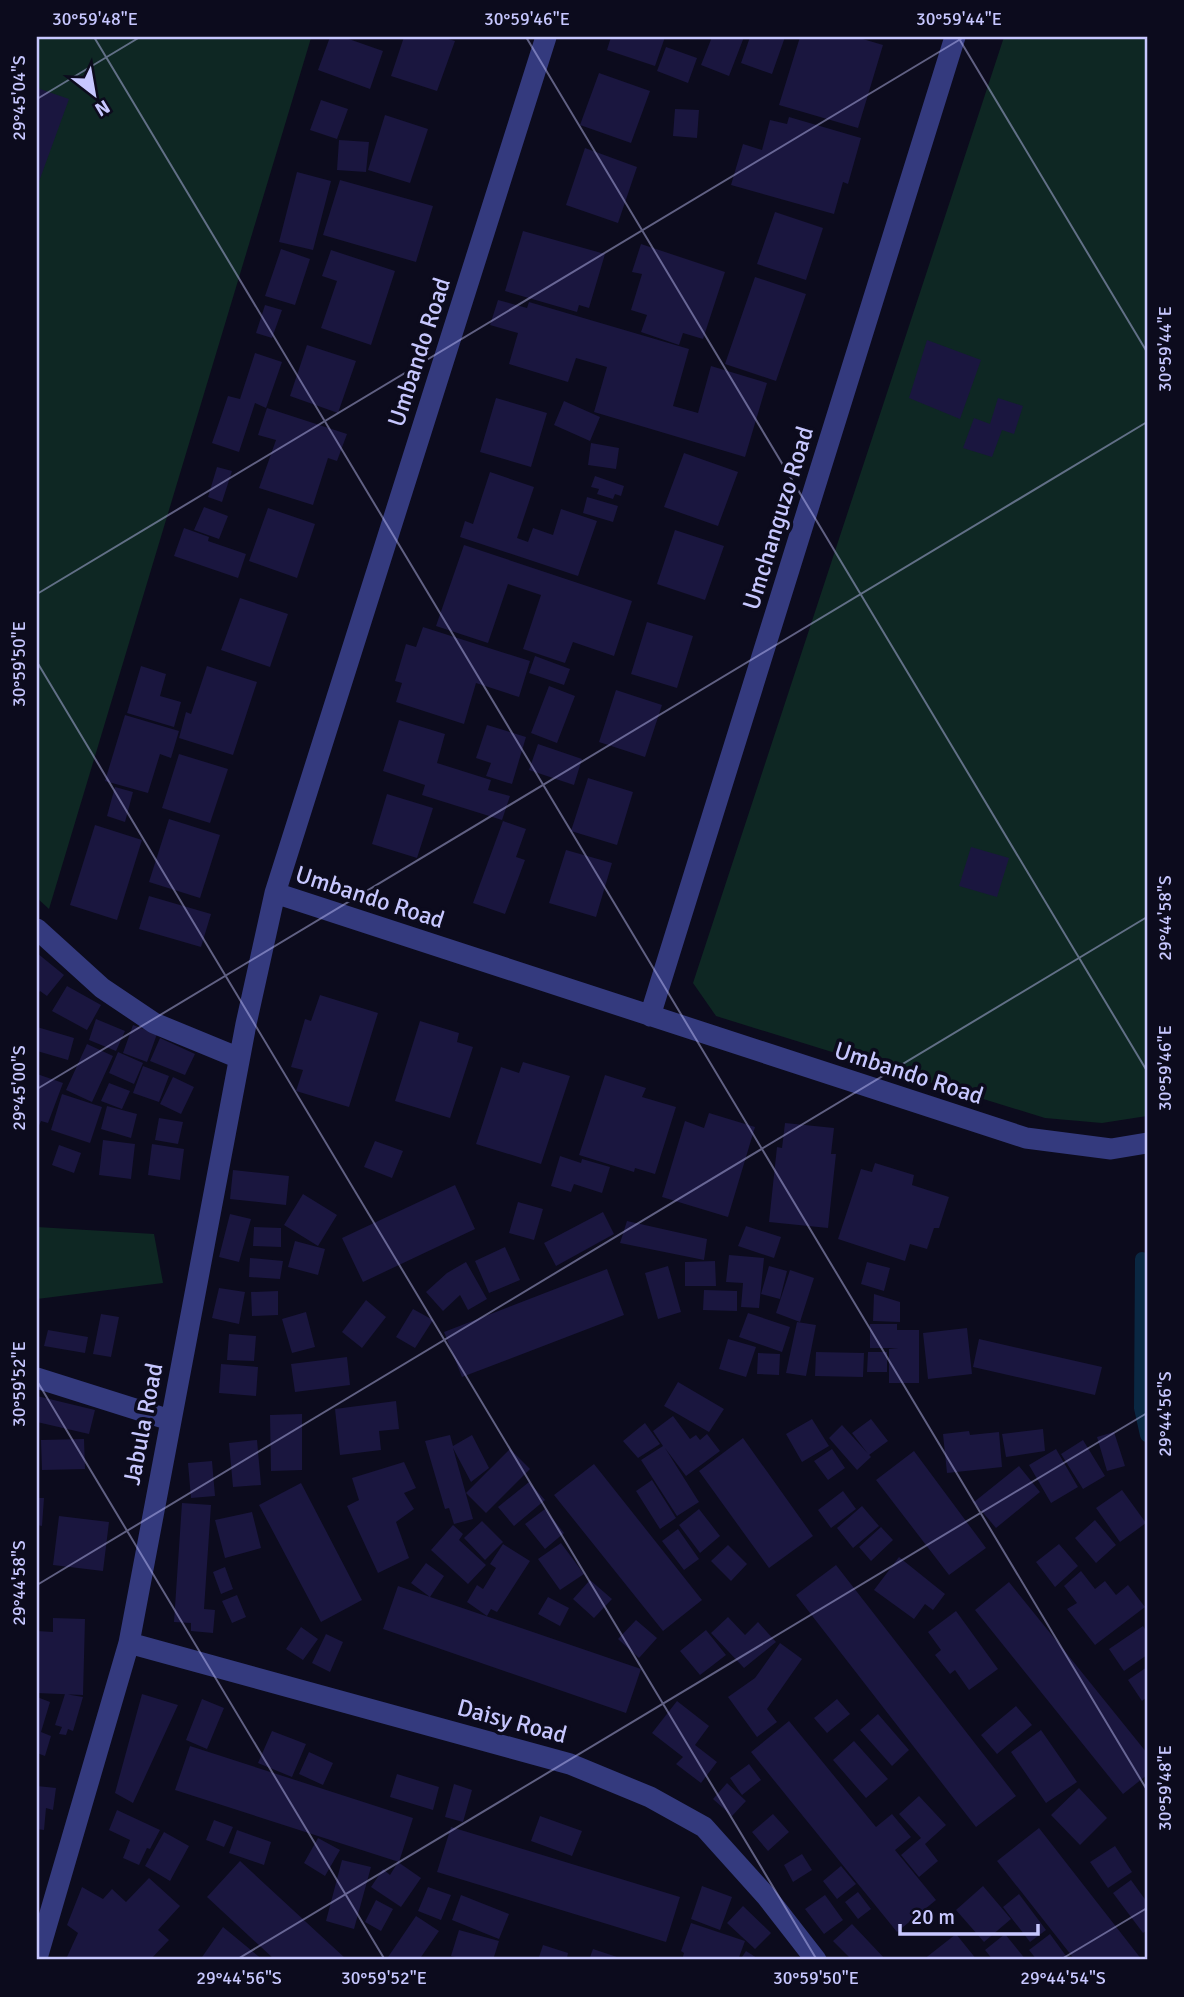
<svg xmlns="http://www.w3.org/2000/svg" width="1184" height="1997" font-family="Signika,sans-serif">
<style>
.green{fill:#0e2723}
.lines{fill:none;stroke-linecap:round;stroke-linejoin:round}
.stream{stroke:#0a2742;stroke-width:14}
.building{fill:#1a163f}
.street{stroke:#343a7e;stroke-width:21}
.ticks{fill:none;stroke:#c7c7ff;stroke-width:2;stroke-opacity:0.45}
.labels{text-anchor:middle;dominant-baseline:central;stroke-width:7;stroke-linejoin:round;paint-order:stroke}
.street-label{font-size:24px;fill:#c7c7ff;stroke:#0c0b1d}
.neatline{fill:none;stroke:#c7c7ff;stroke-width:2.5}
.ticks-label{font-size:18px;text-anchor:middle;fill:#c7c7ff}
</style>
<rect width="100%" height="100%" fill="#0c0b1d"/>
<path class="green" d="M37 37 311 38 49 909 37 898Z
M1004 37H1147V1116L1102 1123 1045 1118 716 1016 693 983Z
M37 1227 154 1234 163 1283 37 1299Z"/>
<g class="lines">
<path class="stream" d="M1142 1259 1141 1408 1147 1435"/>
</g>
<path class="building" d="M330 37H343L383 51 370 89 318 70Z
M404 37H442L455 41 437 91 391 76Z
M611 37H665L655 66 607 50Z
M712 37H744L729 76 701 65Z
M750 37H785L772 74 741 63Z
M800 37H856L883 45 858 128 779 105Z
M666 47 697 58 688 83 657 71Z
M599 73 650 91 631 143 580 125Z
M37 88 69 99 37 187Z
M321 100 348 109 337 139 310 130Z
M675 109 699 110 697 138 673 136Z
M385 115 428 129 410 183 368 170Z
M789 117 861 138 848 184 843 182 834 214 731 185 743 144 762 150 770 120 787 124Z
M339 140 369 142 366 172 337 170Z
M585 148 637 167 618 223 566 205Z
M297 172 331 181 313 250 279 242Z
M340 180 433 206 416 262 323 235Z
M775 212 823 228 806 280 757 264Z
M523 231 605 254 589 308 579 305 577 312 505 291Z
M641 244 725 272 703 339 683 333 679 345 641 332 647 315 631 310 642 274 632 272Z
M281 249 310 259 295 305 265 296Z
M331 250 395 271 371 345 321 328 337 281 322 276Z
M755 277 806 294 776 381 725 364Z
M498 300 527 308 529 302 689 349 673 406 698 413 711 366 767 383 745 457 594 412 607 367 576 358 568 382 509 364 518 333 490 325Z
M265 305 282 310 272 338 256 333Z
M927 340 981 360 960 419 909 398Z
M307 345 356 361 338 413 290 396Z
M255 353 282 362 266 408 255 403 239 452 212 443 228 396 240 399Z
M496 398 547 413 531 467 480 452Z
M998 398 1023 406 1014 434 1002 430 992 457 963 448 974 418 990 424Z
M564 401 600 417 590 441 554 425Z
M267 408 347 434 337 461 328 458 313 505 259 488 276 440 258 435Z
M591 443 619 448 616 469 588 465Z
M684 453 738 472 718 526 664 507Z
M217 467 232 471 222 502 208 497Z
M490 472 534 487 517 538 528 542 533 528 553 535 561 509 597 521 578 576 460 537 465 521 473 524Z
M595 476 624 486 621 496 615 494 613 499 597 494 599 489 591 487Z
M587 497 618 506 613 522 583 513Z
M204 507 228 516 219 539 194 530Z
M268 508 315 524 297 578 249 561Z
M184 528 209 537 208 541 246 554 238 578 174 556Z
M675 530 724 546 705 600 657 584Z
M464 545 632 601 614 656 573 642 565 663 523 649 541 595 508 584 488 643 436 626Z
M240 598 288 614 270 667 221 650Z
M647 622 693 636 677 688 631 674Z
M423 627 530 661 519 697 476 683 464 724 396 702 402 683 395 681 406 644 416 647Z
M535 656 570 669 564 685 529 673Z
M141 666 166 674 160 696 181 702 174 727 127 713Z
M207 666 257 682 233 755 179 738 186 712 191 714Z
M549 686 575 696 557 743 531 733Z
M616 690 662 705 645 757 599 742Z
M125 715 179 731 171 758 160 754 148 793 105 781Z
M399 720 445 734 437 763 491 780 488 790 510 796 502 820 422 795 425 785 383 771Z
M487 725 526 737 512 784 486 776 491 763 476 758Z
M538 744 582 759 574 785 529 770Z
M179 754 228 769 210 823 162 808Z
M588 778 633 792 617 845 571 831Z
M115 787 133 792 125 822 107 816Z
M387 794 433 808 417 858 372 844Z
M169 819 220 835 200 898 149 882Z
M503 821 526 829 516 857 525 860 505 914 473 903Z
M95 825 142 840 117 920 70 905Z
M971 847 1009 858 997 897 959 886Z
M566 850 612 863 596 917 549 903Z
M149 896 211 914 201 947 139 929Z
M37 953 64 975 47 996 40 991 37 995Z
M67 986 101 1005 87 1030 52 1011Z
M320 995 378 1013 349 1107 296 1091 303 1070 291 1067 305 1019 311 1021Z
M96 1019 125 1031 116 1051 89 1040Z
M420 1021 459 1033 457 1042 473 1047 450 1118 395 1101Z
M133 1025 157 1034 147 1062 123 1053Z
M37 1027 74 1038 68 1060 37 1051Z
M160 1038 195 1054 185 1075 150 1061Z
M87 1044 113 1056 92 1102 66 1090Z
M118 1052 143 1063 134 1084 109 1073Z
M523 1062 570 1076 541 1164 476 1144 501 1067 519 1073Z
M143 1066 169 1076 159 1102 133 1093Z
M37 1074 63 1083 48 1123 41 1121 37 1130Z
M605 1075 646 1088 642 1097 676 1107 655 1174 635 1168 634 1172 579 1155Z
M173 1077 194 1087 181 1114 160 1104Z
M109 1083 130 1091 122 1109 101 1101Z
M62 1094 102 1107 90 1143 51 1130Z
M107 1106 137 1114 131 1138 101 1129Z
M709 1113 755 1127 728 1217 662 1197 685 1121 704 1128Z
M159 1118 183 1122 178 1144 155 1140Z
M785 1123 834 1128 831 1154H836L828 1228 769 1222 777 1147 782 1148Z
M103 1140 135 1144 131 1179 99 1175Z
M375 1141 403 1151 392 1178 364 1167Z
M152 1144 184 1149 180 1180 148 1175Z
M59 1145 81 1153 74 1173 52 1165Z
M560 1156 581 1163 582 1159 610 1167 602 1193 574 1184 571 1192 551 1186Z
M875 1163 914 1175 912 1185 949 1197 939 1228H934L927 1249 910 1244 905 1261 838 1239 861 1169 872 1172Z
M233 1170 289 1176 286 1205 230 1199Z
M455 1185 475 1229 363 1282 342 1238Z
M303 1194 337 1215 318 1246 284 1225Z
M518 1202 543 1209 534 1240 509 1233Z
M603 1212 614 1234 556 1266 544 1243Z
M230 1214 251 1219 239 1262 219 1257Z
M627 1221 707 1239 704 1260 620 1243Z
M746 1226 781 1237 774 1258 738 1246Z
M254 1227 281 1228V1247L253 1246Z
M295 1241 325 1249 318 1275 288 1267Z
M505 1247 520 1280 489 1293 475 1261Z
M729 1255 764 1258 759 1308 741 1307 743 1283 726 1282Z
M250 1258 283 1261 280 1279 249 1277Z
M715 1261 716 1286H685V1262Z
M466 1262 487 1299 468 1310 460 1295 443 1311 426 1292 447 1273Z
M867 1262 890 1268 884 1291 861 1284Z
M668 1266 681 1312 658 1319 645 1273Z
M769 1266 787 1271 780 1299 761 1294Z
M607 1269 624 1315 462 1377 444 1332Z
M790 1270 814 1278 800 1322 776 1313Z
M219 1288 245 1292 239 1324 212 1318Z
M704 1290 737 1291V1311L703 1310Z
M278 1291V1315L252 1316 251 1292Z
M874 1294 900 1302V1322L873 1321Z
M366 1300 386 1317 362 1348 342 1332Z
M413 1309 433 1320 415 1348 396 1337Z
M306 1312 315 1347 292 1353 282 1319Z
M748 1313 790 1327 782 1352 739 1337Z
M101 1314 119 1317 111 1357 93 1354Z
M797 1322 816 1325 806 1376 786 1373Z
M870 1324H897V1330H919V1383H889V1349L898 1348H870Z
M967 1328 972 1374 928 1379 923 1333Z
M48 1330 88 1337 85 1353 44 1346Z
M229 1334 256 1336 254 1361 227 1360Z
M728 1339 756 1347 746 1377 719 1369Z
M979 1339 1102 1367 1095 1395 973 1367Z
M816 1352 864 1353 863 1377 815 1376Z
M868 1352H887V1372H867Z
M758 1353 780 1354 779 1375 757 1374Z
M347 1357 350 1385 295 1392 291 1364Z
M221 1364 258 1367 256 1396 219 1393Z
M678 1382 724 1409 709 1432 664 1406Z
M37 1396 95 1410 89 1434 37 1422Z
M396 1401 399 1429 379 1431 381 1450 340 1455 335 1409Z
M302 1414V1470L271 1471 270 1415Z
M673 1416 690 1439 696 1435 700 1440 707 1434 720 1451 686 1476 665 1448 699 1502 677 1516 641 1460 663 1446 653 1431Z
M812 1419 829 1446 802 1462 786 1434Z
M871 1419 888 1441 869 1455 852 1433Z
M645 1423 660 1444 638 1458 623 1441Z
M842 1425 871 1457 857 1470 829 1438Z
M1043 1429 1045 1451 1006 1457 1002 1434Z
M969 1431 970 1435 999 1432 1002 1467 947 1473 943 1434Z
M1114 1432 1125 1466 1107 1471 1097 1437Z
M450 1435 453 1446 472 1435 489 1468 471 1482 453 1448 473 1519 454 1524 449 1508 445 1509 425 1441Z
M743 1438 813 1536 769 1568 699 1471Z
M84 1439 85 1469 42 1470 41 1440Z
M257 1440 261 1485 233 1487 229 1443Z
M1083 1440 1105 1476 1083 1489 1061 1454Z
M510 1449 530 1469 486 1513 466 1493Z
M832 1449 845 1468 828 1480 814 1461Z
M1056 1449 1078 1487 1051 1503 1029 1465Z
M914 1451 986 1548 949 1575 876 1480Z
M212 1461 215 1496 191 1498 188 1463Z
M404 1462 416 1488 404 1493 414 1509 396 1522 409 1558 378 1573 347 1506 359 1500 352 1478Z
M594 1464 702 1600 663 1631 554 1495Z
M1019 1466 1040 1492 996 1528 974 1502Z
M652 1480 676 1518 660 1529 636 1491Z
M529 1482 545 1500 514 1526 498 1507Z
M301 1483 362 1600 321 1622 259 1505Z
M1122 1490 1146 1523 1120 1542 1096 1508Z
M843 1491 856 1509 831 1528 818 1510Z
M37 1498H44L42 1526 37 1525Z
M182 1503 211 1505 204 1609 215 1610 213 1633 191 1631V1623L174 1622Z
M862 1506 879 1526 853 1548 837 1528Z
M545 1509 564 1533 545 1549 525 1524Z
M699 1509 720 1536 700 1553 679 1525Z
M252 1512 261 1548 225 1558 215 1520Z
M59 1516 109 1522 103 1571 53 1565Z
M1095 1520 1116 1545 1096 1563 1075 1538Z
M482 1521 503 1542 485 1560 464 1538Z
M453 1525 463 1534 459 1540 486 1565 468 1584 431 1550Z
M881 1527 893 1540 871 1561 859 1547Z
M678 1529 699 1559 684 1570 662 1541Z
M561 1543 584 1574 560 1590 538 1559Z
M503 1544 530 1561 497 1612 491 1609 487 1616 467 1602 477 1585 483 1589 496 1568 490 1564Z
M1059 1544 1078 1566 1055 1587 1036 1562Z
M728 1545 747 1564 731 1581 711 1561Z
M899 1557 945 1594 933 1610 925 1604 914 1619 874 1590Z
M426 1563 444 1576 430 1597 411 1583Z
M836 1565 1016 1796 976 1827 796 1595Z
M225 1567 233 1589 221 1594 213 1572Z
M1081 1571 1095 1589 1105 1581 1116 1595 1128 1585 1145 1607 1095 1645 1067 1609 1077 1603 1064 1586Z
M590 1580 612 1599 594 1618 573 1599Z
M1009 1582 1147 1753V1775L1123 1794 975 1610Z
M398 1586 641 1669 626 1713 383 1629Z
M237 1595 246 1617 232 1623 222 1601Z
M548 1597 569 1608 560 1626 538 1614Z
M956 1611 998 1669 969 1690 955 1670 950 1674 935 1655 941 1650 928 1632Z
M728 1617 745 1635 758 1622 776 1642 744 1668 711 1633Z
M53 1618 85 1619 83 1695 37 1693V1631L53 1632Z
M636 1620 657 1638 639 1658 618 1639Z
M1143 1626 1147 1632V1655L1124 1671 1109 1649Z
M301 1627 318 1639 303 1660 286 1649Z
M706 1630 726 1655 700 1675 680 1651Z
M326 1634 343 1642 330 1672 312 1663Z
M780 1643 802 1659 767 1709 777 1722 757 1737 728 1697 755 1678Z
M1147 1667V1697L1142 1701 1128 1680Z
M65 1694 83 1697 73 1731 68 1729 66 1735 59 1734 62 1727 55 1725Z
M142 1694 178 1705 133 1803 115 1793Z
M37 1697 50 1702 41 1732 51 1736 45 1756 37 1753Z
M202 1699 224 1708 207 1749 186 1740Z
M837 1699 850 1714 827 1733 814 1718Z
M677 1701 709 1726 695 1745 717 1762 701 1783 676 1764 683 1757 652 1733Z
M1016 1706 1032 1725 997 1754 981 1735Z
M878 1714 909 1750 892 1766 860 1730Z
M789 1721 876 1827 892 1814 911 1837 895 1850 936 1900 897 1932 751 1752Z
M1041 1730 1077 1782 1046 1803 1011 1752Z
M272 1731 306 1744 292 1777 258 1763Z
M854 1741 888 1779 866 1798 833 1760Z
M190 1746 413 1818 399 1862 175 1790Z
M309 1752 333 1763 323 1785 299 1774Z
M749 1764 761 1780 742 1795 730 1778Z
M397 1774 439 1787 433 1810 390 1797Z
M727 1783 746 1801 732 1816 713 1799Z
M454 1784 472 1790 463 1822 445 1817Z
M37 1786 56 1788 53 1810 46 1808 44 1830 37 1829Z
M1079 1788 1107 1818 1080 1845 1051 1815Z
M919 1796 946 1825 925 1844 938 1861 919 1877 901 1855 921 1838 899 1814Z
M117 1810 160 1830 150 1849 147 1848 139 1865 123 1858 130 1840 109 1830Z
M773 1814 789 1832 768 1851 752 1832Z
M540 1816 582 1831 572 1856 531 1841Z
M214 1820 233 1827 224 1847 206 1840Z
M451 1827 680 1897 666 1942 437 1872Z
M1039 1828 1142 1960H1075L997 1861Z
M237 1830 271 1842 264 1865 229 1853Z
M164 1832 189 1846 170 1881 145 1866Z
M318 1838 340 1850 325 1876 304 1863Z
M1115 1846 1132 1872 1108 1888 1090 1862Z
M802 1854 812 1870 793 1882 784 1865Z
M342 1860 371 1867 354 1929 326 1921Z
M240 1861 345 1958 343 1960H275L207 1897Z
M398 1862 421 1878 401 1907 371 1887 383 1869 390 1875Z
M841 1866 856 1884 837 1899 823 1881Z
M149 1878 180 1906 158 1930 169 1940 150 1960H73L67 1957 78 1933 67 1925 82 1887 103 1899 112 1889 126 1902Z
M1131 1880 1147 1902V1930L1143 1933 1113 1893Z
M702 1886 732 1897 720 1930 691 1919Z
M983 1886 1011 1919 984 1942 956 1910Z
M428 1887 451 1895 441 1920 418 1911Z
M858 1892 871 1909 858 1919 845 1902Z
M1019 1894 1046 1930 1030 1942 1003 1907Z
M461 1895 509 1914 499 1939 452 1920Z
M825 1895 843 1920 824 1934 805 1909Z
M376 1900 393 1909 381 1931 365 1922Z
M743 1906 771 1933 755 1949 727 1923Z
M416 1916 439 1931 419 1960H386Z
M691 1923 745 1941 738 1960H682L684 1953 681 1951Z
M852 1924 886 1960H852L833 1941Z
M223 1927 258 1956 264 1960H200Z
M459 1930 499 1941 493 1960H469L451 1956Z
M956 1934 977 1960H923Z
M1005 1934 1026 1960H993L985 1950Z
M1050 1934 1069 1960H1037L1029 1950Z
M543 1945 568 1953 567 1958 572 1960H538Z
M593 1949 626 1960H589Z
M746 1951 760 1960H740Z"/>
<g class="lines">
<path class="street" d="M275 893 1026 1138 1111 1149 1147 1143
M37 929 102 988 154 1023 239 1058
M650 1016 955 37
M37 1378 170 1420
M129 1643 570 1764 650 1797 704 1827 767 1897 816 1960
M37 1958 129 1643 246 1024 275 893 546 37"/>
</g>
<path class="ticks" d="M94 37 1147 1790M526 37 1147 1071M958 37 1147 352M37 99 140 37M37 594 964 37M37 662 817 1960M37 1089 1147 422M37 1381 385 1960M37 1585 1147 917M236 1960 1147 1413M1060 1960 1147 1908"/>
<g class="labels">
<g class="street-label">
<text transform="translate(419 352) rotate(-72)">Umbando Road</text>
<text transform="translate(778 518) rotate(-73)">Umchanguzo Road</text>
<text transform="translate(370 897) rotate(18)">Umbando Road</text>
<text transform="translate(909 1073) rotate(18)">Umbando Road</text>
<text transform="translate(143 1424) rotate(-79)">Jabula Road</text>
<text transform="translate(512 1721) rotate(15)">Daisy Road</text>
</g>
</g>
<rect width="1184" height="1997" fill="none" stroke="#0c0b1d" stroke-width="77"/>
<g transform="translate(94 94) rotate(149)" stroke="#0c0b1d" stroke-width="5" paint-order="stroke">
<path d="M0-5L12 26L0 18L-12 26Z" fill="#c7c7ff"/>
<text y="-10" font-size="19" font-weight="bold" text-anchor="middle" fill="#c7c7ff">N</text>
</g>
<path d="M900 1924v10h138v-10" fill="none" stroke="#c7c7ff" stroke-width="3.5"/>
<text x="911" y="1924" font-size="21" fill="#c7c7ff" stroke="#0c0b1d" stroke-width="5" paint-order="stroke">20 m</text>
<rect x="38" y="38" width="1108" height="1920" class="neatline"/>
<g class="ticks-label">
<text x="95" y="25">30°59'48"E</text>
<text x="527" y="25">30°59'46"E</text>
<text x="959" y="25">30°59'44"E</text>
<text transform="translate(19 98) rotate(-90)" y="6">29°45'04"S</text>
<text transform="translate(1165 349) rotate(-90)" y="6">30°59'44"E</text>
<text transform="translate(19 664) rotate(-90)" y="6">30°59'50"E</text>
<text transform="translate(1165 918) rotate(-90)" y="6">29°44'58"S</text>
<text transform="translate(1165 1068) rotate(-90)" y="6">30°59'46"E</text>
<text transform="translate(19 1088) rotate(-90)" y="6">29°45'00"S</text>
<text transform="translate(19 1384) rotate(-90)" y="6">30°59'52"E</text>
<text transform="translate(1165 1414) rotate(-90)" y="6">29°44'56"S</text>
<text transform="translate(19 1583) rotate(-90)" y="6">29°44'58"S</text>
<text transform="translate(1165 1788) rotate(-90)" y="6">30°59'48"E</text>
<text x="239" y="1984">29°44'56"S</text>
<text x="384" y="1984">30°59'52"E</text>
<text x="816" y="1984">30°59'50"E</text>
<text x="1063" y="1984">29°44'54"S</text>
</g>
</svg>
